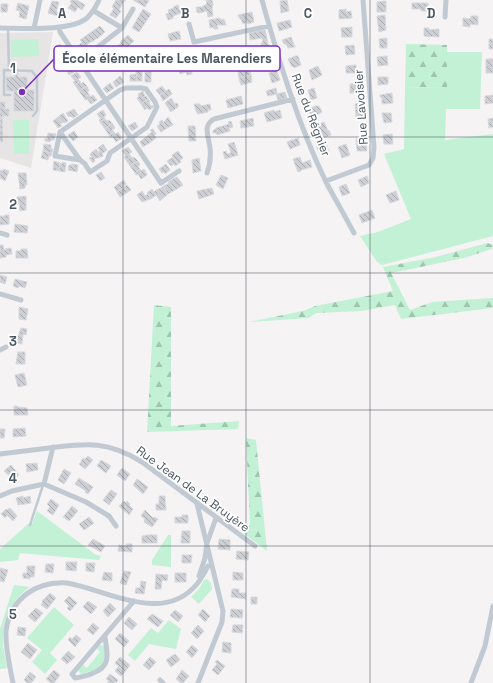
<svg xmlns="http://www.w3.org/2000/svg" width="493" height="683" font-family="'Space Grotesk',sans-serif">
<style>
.education{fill:#e6e4e5}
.grass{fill:#c3f1d5}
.forest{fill:url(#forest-firs)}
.building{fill:url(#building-back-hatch);stroke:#d7d9de}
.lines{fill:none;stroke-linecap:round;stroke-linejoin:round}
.lane{stroke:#c1cad2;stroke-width:2.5}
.street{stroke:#c1cad2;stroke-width:5}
.grid{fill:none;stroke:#4a5661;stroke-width:1;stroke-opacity:0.55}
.labels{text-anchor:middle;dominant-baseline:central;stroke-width:3.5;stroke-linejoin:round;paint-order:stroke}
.street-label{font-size:12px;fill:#4a5661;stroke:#fff}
.grid-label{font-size:13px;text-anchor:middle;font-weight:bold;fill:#4a5661;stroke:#fff;stroke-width:3.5;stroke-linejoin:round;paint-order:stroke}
.leader{fill:none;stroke:#7b2cbf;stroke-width:1.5}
.callout-dot{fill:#7b2cbf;stroke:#fff;stroke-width:1.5}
.callout{fill:#fff;stroke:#7b2cbf;stroke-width:1.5}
.callout-label{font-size:13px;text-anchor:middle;font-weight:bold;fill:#4a5661}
</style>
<defs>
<pattern id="forest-firs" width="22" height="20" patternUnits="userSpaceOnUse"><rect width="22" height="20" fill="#c3f1d5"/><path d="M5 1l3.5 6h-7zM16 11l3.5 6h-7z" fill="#a0c6b0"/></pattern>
<pattern id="building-back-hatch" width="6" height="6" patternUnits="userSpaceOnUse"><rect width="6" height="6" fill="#cdcfd5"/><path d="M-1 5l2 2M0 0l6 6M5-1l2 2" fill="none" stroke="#a8abb0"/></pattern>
</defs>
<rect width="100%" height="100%" fill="#f5f3f3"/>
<path class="education" d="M53 32 31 168 0 158V33Z"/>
<path class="grass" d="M38 39 39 56 11 57V40Z
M447 52H482L480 109H446L445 140 493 134V236L382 265 377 262 360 236 378 232 411 219 384 154 404 149 405 88 446 87Z
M29 120V154H14L13 120Z
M37 511 96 555 101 556 99 560 20 553 18 560 0 562V549L29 523 32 524Z
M168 535H171V567L152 565V560Z
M207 579 211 583 212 589 199 604 191 597 199 589 204 580Z
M14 585 30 587C14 598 3 616 3 637 2 647 6 658 7 668L0 669V629Z
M54 607 74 625 50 653 57 660 45 674 32 662 42 650 27 638Z
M169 620 181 629 176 649 149 644 135 661 128 655 151 628 158 633Z
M100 645 104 646 105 654V662L97 669 82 674 80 673 78 670 83 665 87 668 100 652 97 649Z"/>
<path class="forest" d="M406 44 447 45V87L405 88Z
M487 243 493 245 492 249 464 258 391 273 410 310 432 302 493 298V308L401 319 395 305 361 311 316 313 309 318 249 322 303 311 315 306 393 291 383 267 436 257Z
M154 305 171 307V426L239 421 238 429 147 432Z
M246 438 256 440 267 551 242 532 250 525Z"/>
<path class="building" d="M71 0H77L85 5 82 10 78 7 75 12 68 8 72 3 70 2Z
M116 0H126L124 1 119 10 121 11 116 18 110 15 114 8 112 7Z
M133 0H149L145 7Z
M206 0H212L213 5 212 8 213 16 208 17 207 11 199 13 197 12 196 7H202L205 5 207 3Z
M287 0 289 11 281 13 280 1Z
M52 1 59 2 56 12H59L58 16 48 13Z
M386 1V12H377V2Z
M18 3 29 6 26 19 19 17 20 11 16 10Z
M412 3H428V11H421V9H412Z
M1 4H8L7 12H1Z
M178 5 181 13 173 16V18L168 20 166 14 169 13 168 10 174 8 173 7Z
M143 9 151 14 139 32 132 28Z
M346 9V12L351 11 352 18 339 19V10Z
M252 12 254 22 248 24 247 22 243 24 241 19H240L238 15Z
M385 15 386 30 379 32 377 16Z
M471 16H478V25L470 24V27L463 26V18L470 19Z
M220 18 221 20 224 19 226 25H217L218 29H214V27L210 28 209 20Z
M290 20 292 27 279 31 277 23Z
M100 26 105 32 97 39V38L92 42V41L85 46 91 53 87 56 78 46 82 42 80 40Z
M352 27V37H342L341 28Z
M424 28H429V30L439 29V37L424 36Z
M265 30 269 48 262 49 261 43H263L262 38 250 40 249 33Z
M179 31 181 39 170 41 168 34Z
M128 35 134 41 118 56 117 55 103 67 101 65 97 69 88 58 92 54 98 62 117 46 121 43 120 42Z
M291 37 295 47 288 48 286 44H284L282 40Z
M387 38V48H380L379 39Z
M489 39H493V49H489Z
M60 44 62 46 60 47 66 52 58 57 54 51 57 49 55 47Z
M354 45 355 54 346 55 345 46Z
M295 56H298L301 65 294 68 293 66 292 67 288 59Z
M387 56 388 65 378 66 377 57Z
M486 59H493V73H486Z
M71 63 75 68 72 70 74 72 69 75 65 67Z
M186 64 187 70 191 69 192 74 187 75 186 72 180 74 178 66Z
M356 65V73H346V66Z
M318 66 322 75 312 80 309 70Z
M249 69 251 75 239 78 238 71Z
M142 70V81H137L136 71Z
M276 70 280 80 272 83 269 73Z
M151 71V82H145V72Z
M18 72V77H27V90H34V111H14V91H7L6 77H15V73Z
M77 72 81 77 78 79 80 81 75 85 73 82 75 81 71 76Z
M136 74 137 81H130V75Z
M251 75 252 82 241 85 239 78Z
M120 76 124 82 116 87 113 82Z
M378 77H388V84L378 85Z
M80 81 81 84 83 82 87 86 79 91 75 85Z
M110 83 114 88 107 93 103 89Z
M358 83V93H350V84Z
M87 86 89 91 87 92 89 94 84 98 79 91Z
M162 86 166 91 160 95 156 90Z
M276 88 277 94 268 96 266 91Z
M314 88 317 98 311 100 308 90Z
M169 89 172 94 163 101 160 95Z
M143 91 145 97 146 96 148 99 141 104 137 98 139 96 138 94Z
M285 92 287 98 278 100 276 94Z
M392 93 393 103 382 104V98L380 97V95Z
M89 94 90 97 93 95 97 100 91 104 87 99 85 100 84 98Z
M493 95V103L485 104V96Z
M241 96 243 104 228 108 226 100Z
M171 98 175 104 177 103 178 104V107L171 112 165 103Z
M148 99 150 102 149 103 151 106 152 105 154 107 149 110 147 108 145 110 141 104Z
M0 102H5V109H9V116H2L3 142H0Z
M363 103 366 116 356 117 355 104Z
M194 104H200L201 106 210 104 211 110H208V112L198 114 196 111Z
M315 106H319L322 112 312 118 308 110Z
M74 109 78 115 73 118 71 116 69 117 66 113Z
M103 110 106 115 104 117 105 119 100 122 99 120 101 119 97 114Z
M274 110V112L280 110 282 118 267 122 264 113Z
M63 113 68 121 65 123 64 122 62 123 58 117Z
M382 113H391L392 122 384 123Z
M58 117 62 123 60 124 62 126 58 128 53 121Z
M168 117 173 125 167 128 163 123Z
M253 118 254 126 241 128 240 121Z
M493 118V127L489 128 488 119Z
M105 119 107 121 109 120 112 123 105 129 100 122Z
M162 120 167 128 161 132 157 126 160 124 159 122Z
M231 121 233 127 229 128 230 131 217 135V133H213V131L216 128 229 124 228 122Z
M135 122 138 127 132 131 128 126Z
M324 122 328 131 329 130 331 135 323 138 317 125Z
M112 123 115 128 112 130 114 132 109 135 105 129Z
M188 126H195L196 141H189Z
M153 129 156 134 154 135 156 138 151 142 147 136 152 132 150 130Z
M74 131 78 137 73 141 68 135Z
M114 132 116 134 118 132 122 138 116 142 112 136 111 138 109 135Z
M48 133 56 134 54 140H51L50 142 45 141V138L47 139Z
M392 134 393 144H384L383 135Z
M147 136 151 142 143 147 140 142Z
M298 138 300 145 290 149 287 142Z
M356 139H366L367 151H357Z
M234 142 238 155 225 159 223 152 226 151 227 154 231 153 228 144Z
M326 143 329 152 321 155 316 146Z
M44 144 51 145V149H53L52 153 43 151Z
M103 144 107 150 102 154 103 156 101 157 98 152 100 151 98 148Z
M346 144 350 155 342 158 338 147Z
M128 147 132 152 129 154 131 156 126 160 124 157 126 156 122 151Z
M96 149 101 157 94 159 95 161 93 163 89 158 92 157 90 154Z
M43 151 52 153 51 156H49L48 160 41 158Z
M178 151 183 158 180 160 181 162 178 164 172 155Z
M131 156 132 158 134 157 138 161 130 166 126 160Z
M173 157 178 164 175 166 174 164 171 166 167 161Z
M300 157 302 163 310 160 312 167 301 170V171L298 172 293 159Z
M199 158 201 171 193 173 192 160Z
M54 161 60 163 59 171 53 170Z
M138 161 140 165 138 167 140 169 135 173 130 166Z
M62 162 66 163 65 172 59 171 60 163 62 164Z
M72 164 78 165 77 172 68 170 69 165H71Z
M166 164 170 170 165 174 164 172 162 173 159 169Z
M3 169 9 171 5 181 0 178V170L3 171Z
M140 169 141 171 144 169 147 175 141 179 138 174 136 175 135 173Z
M101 172 105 178 100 181 96 175Z
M18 173H26L27 185H25V188L20 189Z
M221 175 228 178 223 189 216 185Z
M367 176 369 183 361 187 358 180Z
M177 177 183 185 175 190 169 181Z
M124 180 126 184 124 185 125 186 117 192 114 187Z
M169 181 175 190 168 194 163 186 168 184Z
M346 184 350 193 342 196 339 187Z
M127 185 131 190 120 197 117 192Z
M163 186 168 194 162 199 156 190 161 188Z
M212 188 214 194 199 199 197 191Z
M152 189 154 192 156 190 162 199 160 201 156 195 151 199 147 193Z
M142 191 145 196 148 194 151 199 142 202 137 195Z
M396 191 399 200 390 203 386 195Z
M26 196V210L20 211 19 203 17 204V197Z
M372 210 375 218 362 223 359 215Z
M5 215H9V224L0 225V216H5Z
M15 224 28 226 27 233 14 232Z
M0 245H3L4 250H6L5 249 11 248 12 254 6 255V257L0 258Z
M21 249H27L28 258H16V251H21Z
M0 275 7 277 5 284 0 282Z
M15 279 27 282 25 288 19 286 18 288 13 286Z
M19 307 28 309 26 320 19 319Z
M21 328 27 329 26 335 23 334 22 344 13 342 15 336H18Z
M18 352H25V364H16Z
M24 373 27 385 18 387 15 375Z
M14 406H17V407L27 408 28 415H14Z
M25 428 26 436 13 437V429Z
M0 429H5L4 438H0Z
M88 456 93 460 85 469 79 464 82 461H81L83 458 85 459Z
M101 460 111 466 106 473 97 466Z
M37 463 38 470 27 472 26 464Z
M11 465 19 475 14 480 4 471Z
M122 468 130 474 125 481 117 475Z
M64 469 71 473 64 484 58 480Z
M79 478 93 487 88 494 85 492 86 491 75 484Z
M137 479 148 487 143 494 133 485Z
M111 490 117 494 109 505 103 500Z
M23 496V498L30 496 31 503 18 505 16 498Z
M159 496H165L166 510H156V504H159Z
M51 499 59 505 53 515 47 511 50 507 47 504Z
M124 501 126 503 127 501 130 504 129 505 133 509 129 515 119 506Z
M72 506 78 511 69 521 63 517Z
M10 508 17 516 13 521 7 515 5 518 1 514 6 509 7 510Z
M145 510 153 518 154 517 158 519 152 527 144 522 145 519 141 516Z
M182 515H188V523H175V517H182Z
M89 517 94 523 84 530 79 524Z
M182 531H190V543H181Z
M147 535H157V543H142V536Z
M93 539 105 546 101 552 88 545Z
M219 539 230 540V550L218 549Z
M126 544H132V552L118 551 119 545 126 546Z
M237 551 249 552 248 560 236 559Z
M182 555H192L191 563H182Z
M66 562H77L76 571 66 570Z
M86 563H95L94 572 86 571Z
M46 564H54L53 573 45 572Z
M27 566H35L34 577H30V579L23 578V573H27Z
M0 568 8 570 4 582 0 581Z
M124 571 131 572 126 585 120 583Z
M104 572 112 573V581L102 580Z
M233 572 243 573V580H233Z
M175 573H186V582H175Z
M156 574 168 575 167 581 162 580 161 589H155Z
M141 581 146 582 144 594 135 593 136 588H140Z
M232 589H239V593H246V599L231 597Z
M50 593 56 598 47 609 41 605 43 602 42 601Z
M69 596 77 603 70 611 67 608 69 606 64 601Z
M251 597H257V604H251Z
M88 601 97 607 91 614 83 607Z
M110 603 116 609 108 617 103 611Z
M36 608 43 613 35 622 28 616Z
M203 609 210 616 205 622 198 615Z
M231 609 243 610 242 618 230 617Z
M175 610 183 616 178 622 170 615Z
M152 614 163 621 158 627 147 619Z
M129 617 137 624 132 630 124 623Z
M93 623 99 628 93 635 87 630Z
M198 625 204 631 197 639 191 633Z
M233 625H243L242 633 232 632Z
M18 627 26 628 25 636 17 635Z
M120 633 129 641 124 647 115 639Z
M76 635 81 639 75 647 68 640 70 637 72 639Z
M223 642 231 643V653L222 652Z
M28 643 37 650 30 659 21 652Z
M192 645 198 650 192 658 186 652Z
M68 651 75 657 67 664 61 659Z
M175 654 180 660 171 667 166 660Z
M120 657 130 665 125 672 115 663Z
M150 657 156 662 149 670 143 665Z
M217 660 225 666 218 675 212 670 217 664 215 662Z
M119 666 125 672 121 676 115 671Z
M54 670 60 675 54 683H51L46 679Z
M182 670 189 676 183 683H181L176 679Z
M30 672 36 677 31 683H27L24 680Z
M110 674 118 680 116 683H107L109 681 106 679Z"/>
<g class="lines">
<path class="lane" d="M8 29 9 70
M10 95H4V70L32 71 37 78V111L33 116
M30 525 43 485"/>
<path class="street" d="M262 0C279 61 298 124 326 182 335 199 345 216 354 233
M94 11 122 28
M445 17 446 0
M189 24 194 42 269 26
M0 28C22 28 70 32 87 18 92 13 96 7 99 0
M34 28 40 0
M59 28 60 32 161 183 179 171
M94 50 122 28 133 9
M126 88H142L146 89 155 102 157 107 147 127 110 153 107 161 90 172 85 164 80 160 60 132 120 90Z
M60 132 55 156 80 160
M207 173C210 165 211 157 210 148 209 137 202 126 214 119L293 99
M326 181 369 165 373 158 374 147 363 0
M0 233 7 235
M0 294 21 300
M0 350 6 347
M0 454C16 452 33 450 49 448 88 443 108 441 142 462L255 546
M44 484 53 447
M0 496 12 491 44 484 86 502 109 516 116 526
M197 504 223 611 222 622 198 683
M199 576 205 558 207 543 216 518
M105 637C107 653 112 666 93 673 87 676 82 677 75 678L72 674 134 601
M160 680 163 683
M13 683C10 667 5 648 6 631 10 598 37 581 67 583 108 590 163 625 197 584 201 579 205 572 208 566
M471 683 485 646 493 606"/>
</g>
<path class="grid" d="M123 0V683M246 0V683M370 0V683M0 137H493M0 273H493M0 410H493M0 546H493"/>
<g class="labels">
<g class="street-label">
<text transform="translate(361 107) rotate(-94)">Rue Lavoisier</text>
<text transform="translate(311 115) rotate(69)">Rue du Régnier</text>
<text transform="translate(193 489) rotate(36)">Rue Jean de La Bruyère</text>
</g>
</g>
<g class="grid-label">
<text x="62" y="18">A</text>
<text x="185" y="18">B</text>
<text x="308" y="18">C</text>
<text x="431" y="18">D</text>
<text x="13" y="73">1</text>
<text x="13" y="209">2</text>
<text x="13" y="346">3</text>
<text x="13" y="483">4</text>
<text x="13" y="619">5</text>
</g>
<path class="leader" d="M22 92L54 59"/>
<circle class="callout-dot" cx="22" cy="92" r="4"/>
<rect class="callout" x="54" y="46" width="226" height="25" rx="4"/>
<g class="callout-label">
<text x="167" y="63">École élémentaire Les Marendiers</text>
</g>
</svg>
